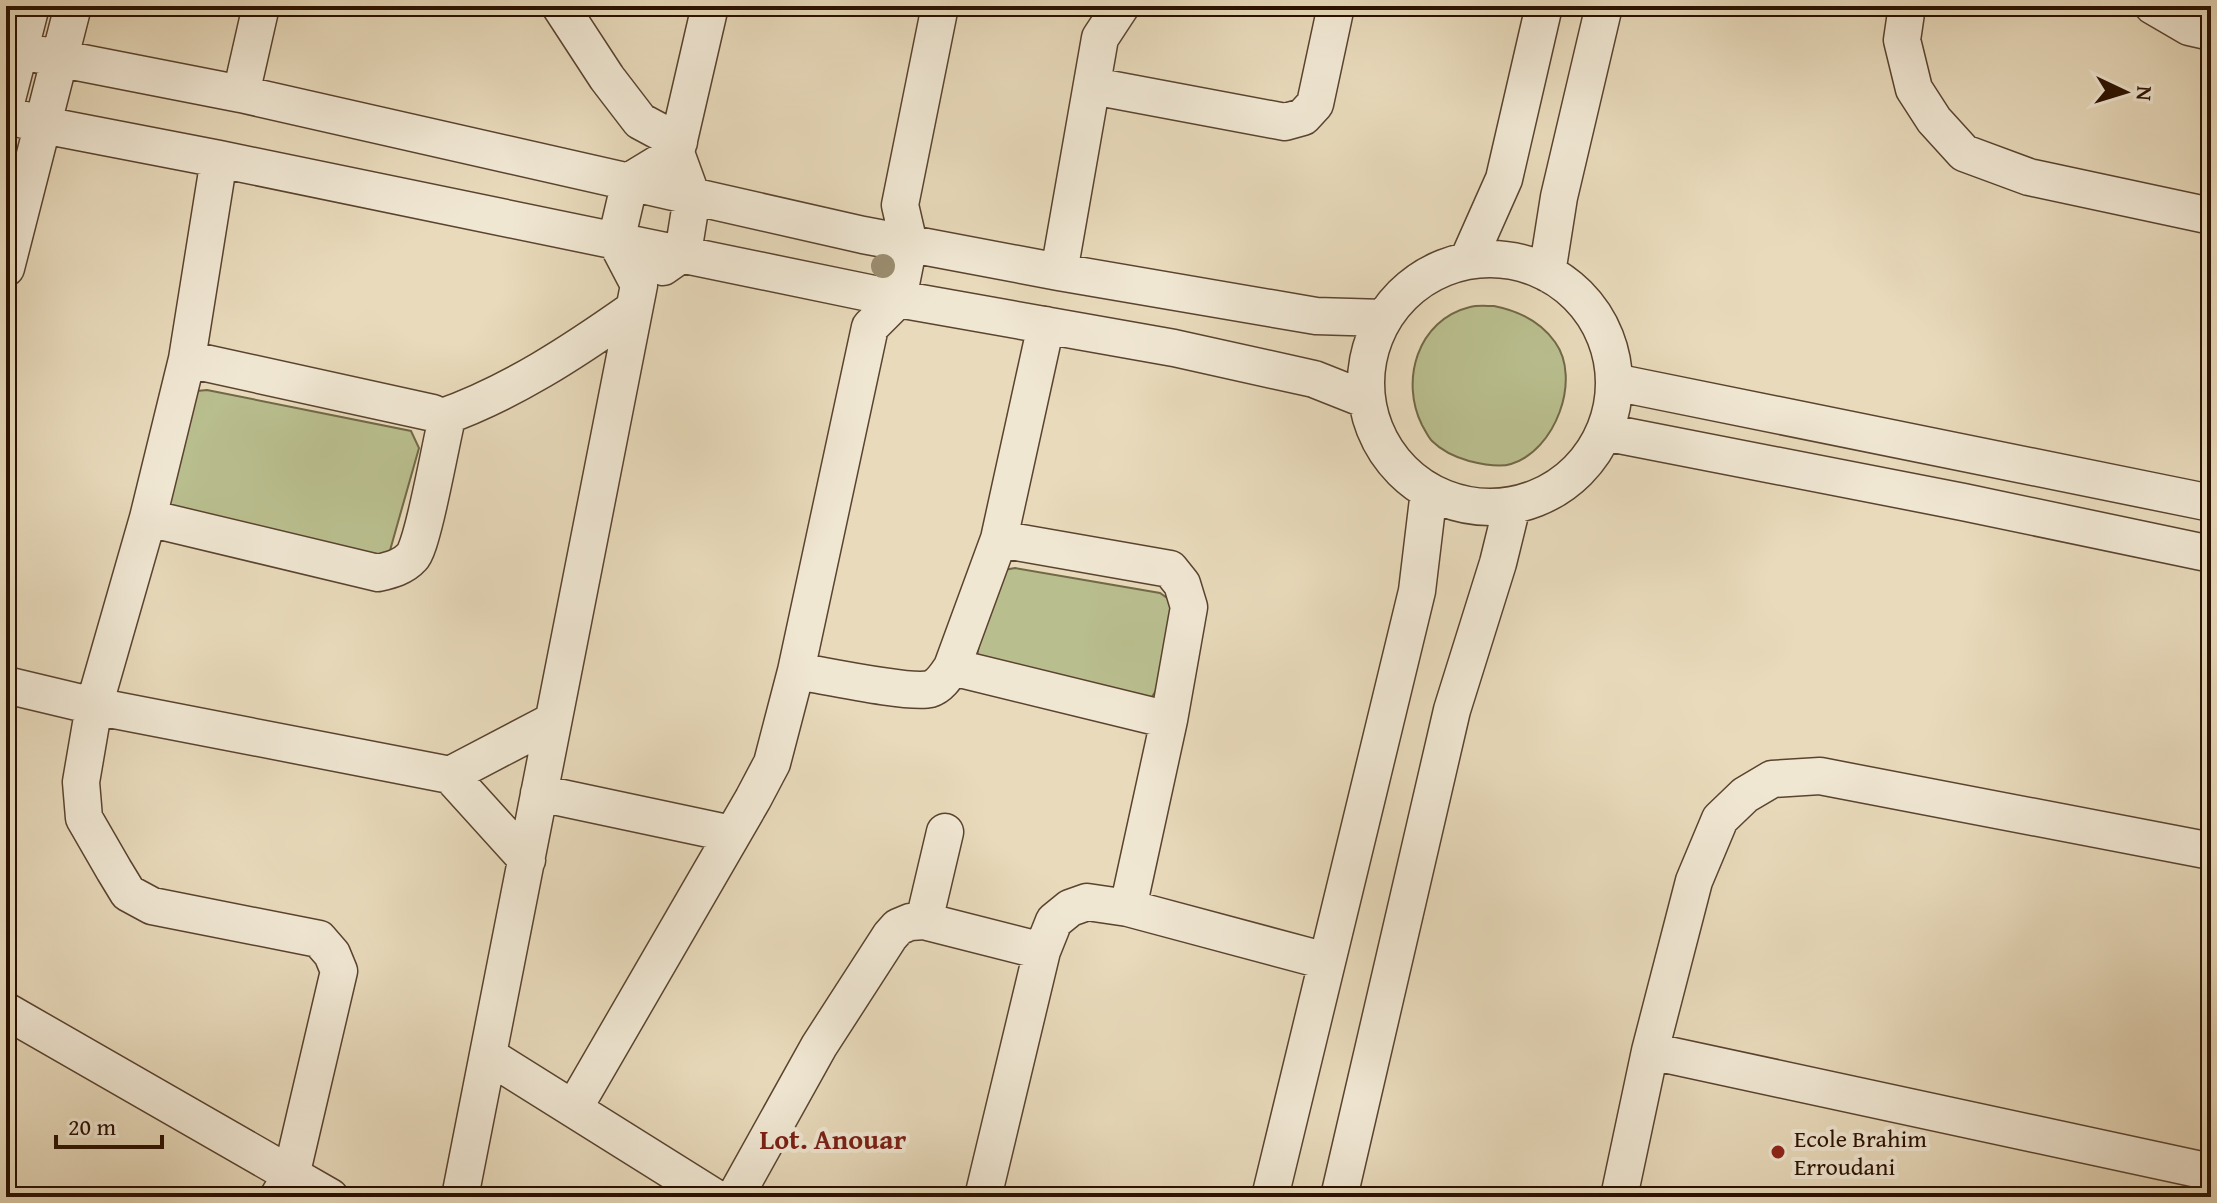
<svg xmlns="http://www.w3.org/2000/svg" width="2217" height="1203" font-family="'Gentium Book Plus',serif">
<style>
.garden{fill:#b9be8e;stroke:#726847;stroke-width:2}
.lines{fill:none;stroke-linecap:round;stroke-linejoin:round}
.minor-casing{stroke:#5a432f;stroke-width:39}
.minor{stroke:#f0e7d3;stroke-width:36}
.tree{fill:#9b8d70}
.poi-dot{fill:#8f2418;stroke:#f0e7d3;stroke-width:3}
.labels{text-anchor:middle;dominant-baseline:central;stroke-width:8;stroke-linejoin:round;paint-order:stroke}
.poi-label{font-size:24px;fill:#2a1100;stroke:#f0e7d3;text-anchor:start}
.quarter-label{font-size:28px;font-weight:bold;fill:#7a1f14;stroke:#f0e7d3}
</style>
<rect width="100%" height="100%" fill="#e8dabb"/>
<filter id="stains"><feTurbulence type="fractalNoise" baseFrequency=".0025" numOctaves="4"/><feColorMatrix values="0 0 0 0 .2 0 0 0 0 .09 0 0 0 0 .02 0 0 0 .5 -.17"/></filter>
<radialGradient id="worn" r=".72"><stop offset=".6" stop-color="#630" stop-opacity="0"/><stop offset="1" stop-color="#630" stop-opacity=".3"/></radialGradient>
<path class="garden" d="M1494 306C1519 311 1540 321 1555 342 1582 379 1555 451 1511 464 1499 468 1481 464 1469 461 1455 457 1442 451 1432 441 1428 437 1425 430 1422 425 1400 381 1417 320 1470 307 1477 305 1486 306 1494 306Z
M207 390 411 431 419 448 389 554 379 559 167 509 197 391Z
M1015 568 1160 593 1170 600 1172 609 1158 687 1152 697 1145 702 977 656 979 645 1004 570Z"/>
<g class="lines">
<defs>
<path id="minor" d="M560 6 607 78 640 121 679 142
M1907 6 1902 40 1914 89 1934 120 1964 153 2029 177 2211 216
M2153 6 2189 27 2211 32
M6 48 241 94 863 235 1059 272 1316 316 1384 318
M1093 86 1285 122 1303 117 1315 104 1336 6
M241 94 261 6
M6 103 31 6
M6 115 43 125 219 159 898 299 1174 348 1314 379 1367 400
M219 159 187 359 148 518 94 706 81 782 84 818 114 870 128 893 152 906 319 939 332 954 339 971 291 1176 278 1197
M1366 383a124 124 0 1 1 248 0a124 124 0 1 1-248 0Z
M1468 260 1504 179 1544 6
M663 267 683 253 692 197 676 153 710 6
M6 268 73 6
M1059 272 1100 38 1121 6
M1547 273 1559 197 1604 6
M1614 382 2211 503
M440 418C511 393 573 352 634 309
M1604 432 1963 502 2211 554
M148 518 378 573C391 570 403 567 412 557 422 548 440 448 445 427L440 418 433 413 187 359
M999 539 1170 569 1182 584 1189 607 1169 720 1128 908
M952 667 1169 720
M796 671C822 675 909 694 930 689 940 686 946 676 952 667L999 539 1046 325
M6 685 94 706 450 775 527 860
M450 775 553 721
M539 793 732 834
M924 921 945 832
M6 1011 330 1197
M1650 1051 2211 1172
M489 1056 714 1197
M574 1108 753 799 772 763 796 671 870 327 898 299 909 244 900 205 940 6
M460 1197 639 285 616 241 630 181 676 153
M735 1197 819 1046 890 936 898 927 910 922 924 921 1042 951
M983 1197 1042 951 1054 921 1070 908 1087 902 1128 908 1326 961
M1270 1197 1417 591 1429 491
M1339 1197 1452 710 1498 563 1512 506
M1619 1197 1650 1051 1694 881 1720 819 1745 795 1772 779 1820 776 2211 851"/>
</defs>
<use href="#minor" class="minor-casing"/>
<use href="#minor" class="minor"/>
</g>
<circle class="tree" cx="883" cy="266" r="12"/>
<circle class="poi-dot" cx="1778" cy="1152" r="8"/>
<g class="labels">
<g class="poi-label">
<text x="1794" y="1138">Ecole Brahim<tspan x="1794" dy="28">Erroudani</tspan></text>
</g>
<g class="quarter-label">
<text x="833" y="1138">Lot. Anouar</text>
</g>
</g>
<rect width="2217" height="1203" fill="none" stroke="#e8dabb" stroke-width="32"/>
<rect x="8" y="8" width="2201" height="1187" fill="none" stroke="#2a1100" stroke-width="4"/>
<rect x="16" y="16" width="2185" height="1171" fill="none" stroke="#2a1100" stroke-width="2"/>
<g transform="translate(2125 92) rotate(94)" stroke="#f0e7d3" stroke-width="6" paint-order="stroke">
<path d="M0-6L14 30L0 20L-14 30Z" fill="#2a1100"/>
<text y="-12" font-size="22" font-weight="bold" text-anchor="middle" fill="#2a1100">N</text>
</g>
<path d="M56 1135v12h106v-12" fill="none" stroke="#2a1100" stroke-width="4"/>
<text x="68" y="1135" font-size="24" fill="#2a1100" stroke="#f0e7d3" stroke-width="6" paint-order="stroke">20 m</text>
<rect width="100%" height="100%" filter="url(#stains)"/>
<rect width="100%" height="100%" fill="url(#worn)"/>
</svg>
